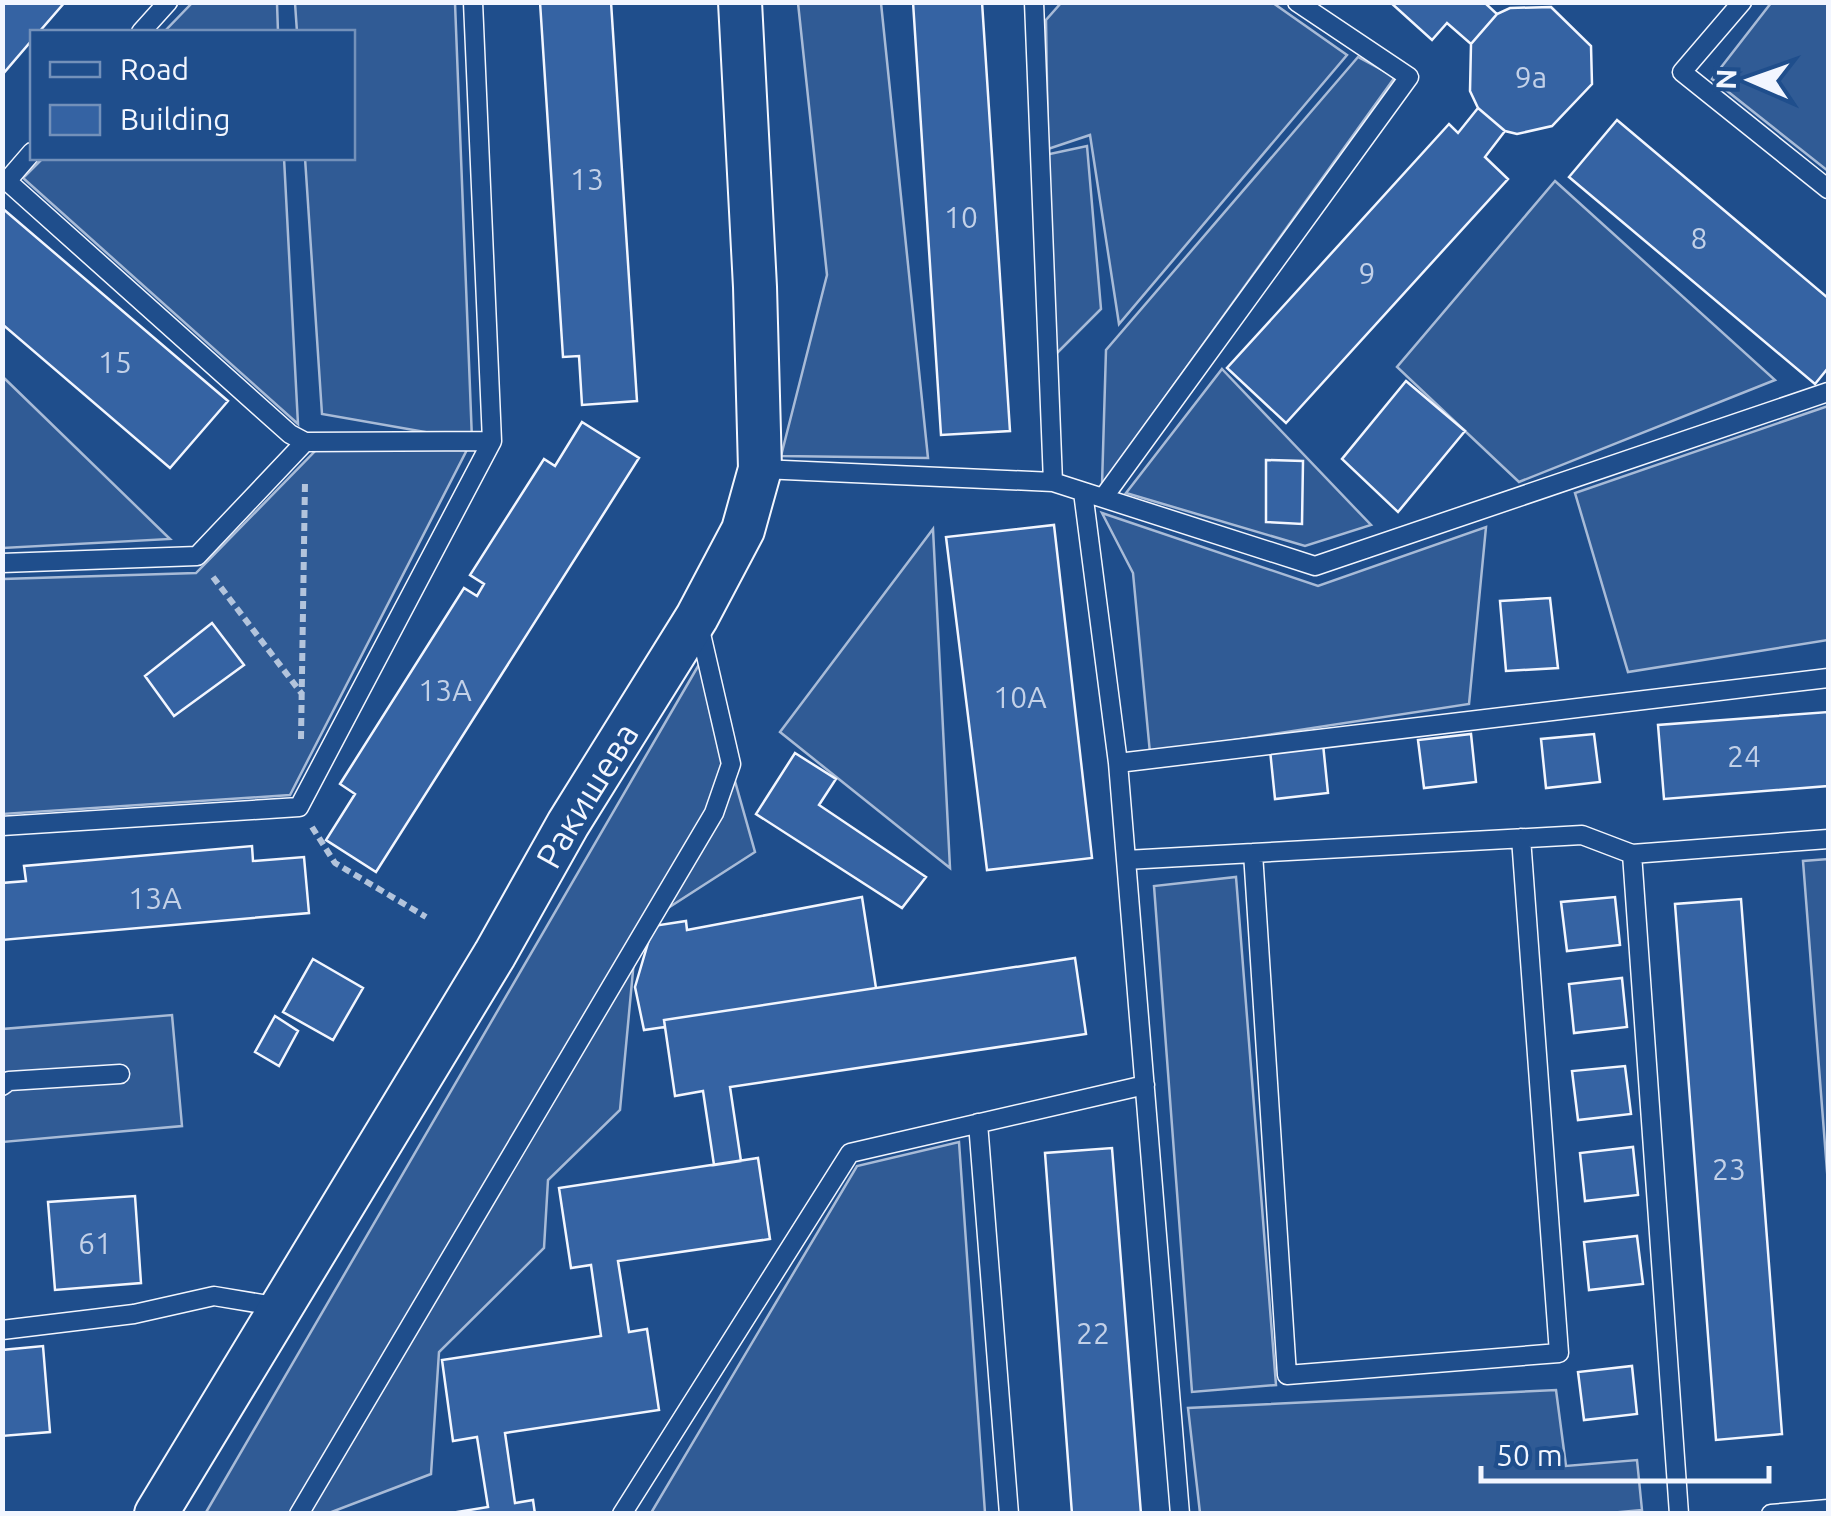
<svg xmlns="http://www.w3.org/2000/svg" width="1831" height="1516" font-family="Ubuntu,sans-serif">
<style>
.built{fill:#305b95;stroke:#a8bbd7;stroke-width:2.5}
.building{fill:#3563a3;stroke:#f2f6ff;stroke-width:2.5}
.lines{fill:none;stroke-linecap:round;stroke-linejoin:round}
.service-casing{stroke:#f2f6ff;stroke-width:21}
.tertiary-casing{stroke:#f2f6ff;stroke-width:46}
.path{stroke:#b3c4dc;stroke-width:6;stroke-dasharray:8 5;stroke-linecap:butt}
.service{stroke:#1f4e8c;stroke-width:18}
.tertiary{stroke:#1f4e8c;stroke-width:42}
.labels{text-anchor:middle;dominant-baseline:central;stroke-width:8;stroke-linejoin:round;paint-order:stroke}
.number-label{font-size:30px;fill:#c3d1e8}
.street-label{font-size:35px;fill:#f2f6ff;stroke:#1f4e8c}
</style>
<rect width="100%" height="100%" fill="#1f4e8c"/>
<path class="built" d="M193 2 277 3 278 32H164Z
M295 3H455L472 440 290 795 3 814V579L196 573 323 443 465 439 322 414 305 158H352V32H297Z
M798 3H881L928 458 781 456 827 275Z
M1061 3H1273L1347 55 1119 324 1090 135 1048 149 1046 20Z
M1771 3H1828V171L1712 79Z
M1358 57 1395 77 1102 485 1106 350Z
M1087 146 1101 309 1054 356 1045 155Z
M43 158H284L298 424 23 178Z
M1555 181 1775 380 1519 482 1397 367Z
M1222 369 1371 525 1305 546 1126 493Z
M3 377 170 539 3 548Z
M1828 406V640L1628 672 1575 493Z
M1102 513 1318 586 1486 527 1469 704 1150 753 1133 573Z
M933 529 950 868 780 732Z
M701 661 755 852 637 928 620 1110 548 1180 544 1248 439 1352 431 1474 329 1513 205 1514Z
M1828 859V1184L1803 861Z
M1236 877 1276 1385 1192 1392 1154 886Z
M172 1015 182 1126 3 1142V1029Z
M959 1142 985 1513H651L857 1166Z
M1556 1390 1566 1466 1637 1460 1642 1510 1599 1514 1200 1513 1188 1408Z"/>
<path class="building" d="M2 2H65L39 32H32V40L2 75Z
M540 2H611L637 401 582 405 579 356 563 357Z
M913 2H982L1010 431 941 435Z
M1390 2H1484L1497 14 1471 44 1447 23 1432 40Z
M1551 7 1591 46 1592 84 1552 126 1517 134 1505 131 1478 108 1470 91 1471 44 1497 14 1510 8Z
M1478 108 1505 131 1485 157 1508 179 1286 423 1227 368 1449 124 1458 133Z
M1617 120 1828 298V368L1815 384 1569 177Z
M2 208 228 401 170 468 2 324Z
M1406 381 1465 431 1398 512 1342 459Z
M582 422 639 458 376 872 326 840 355 794 340 784 464 588 477 596 484 584 470 575 544 459 555 466Z
M1266 460 1303 461 1302 524 1266 522Z
M1054 525 1092 858 987 870 946 537Z
M1550 598 1558 668 1506 671 1500 601Z
M212 623 244 665 174 716 145 676Z
M1828 712V786L1664 799 1658 725Z
M1471 734 1476 782 1424 788 1418 740Z
M1594 734 1600 782 1546 788 1541 739Z
M1323 744 1328 793 1275 799 1270 750Z
M795 753 836 779 819 805 926 877 902 908 756 814Z
M252 846 253 861 304 857 309 913 2 940V883L26 881 24 866Z
M862 897 876 988 664 1020 665 1027 644 1030 635 987 653 926 686 921 687 930Z
M1615 897 1620 945 1567 951 1561 902Z
M1741 899 1782 1434 1716 1440 1675 904Z
M1075 958 1086 1034 730 1087 741 1161 714 1165 703 1091 675 1096 664 1020Z
M313 959 363 988 333 1040 283 1012Z
M1622 978 1627 1027 1574 1033 1569 984Z
M275 1016 298 1031 279 1066 255 1052Z
M1625 1066 1631 1114 1578 1120 1572 1071Z
M1633 1147 1638 1195 1585 1201 1580 1153Z
M1112 1148 1141 1514H1072L1045 1153Z
M758 1158 770 1239 618 1261 629 1332 647 1329 659 1410 505 1433 515 1503 533 1500 535 1514H445L488 1507 477 1437 453 1441 442 1360 601 1336 591 1265 571 1268 559 1188Z
M135 1196 141 1283 55 1290 48 1202Z
M1637 1236 1643 1284 1589 1290 1584 1242Z
M43 1346 50 1432 2 1436V1350Z
M1632 1366 1637 1414 1584 1420 1578 1372Z"/>
<g class="lines">
<defs>
<path id="service" d="M1034 2 1053 482
M1742 2 1682 72 1828 189
M141 32 168 2
M32 152 7 181 290 434 305 442 492 441 473 2
M761 469 1053 482 1315 566 1828 392
M1083 492 1118 763 1180 1514
M1103 498 1409 77 1297 2
M2 563 197 556 305 442
M1118 763 1828 678
M2 826 299 807 492 441
M1521 838 1559 1353 1287 1375 1253 853 1582 835 1632 854
M1126 860 1253 853
M2 1086 9 1081 120 1074
M978 1123 1009 1514
M2 1330 134 1314 214 1296 280 1307
M299 1514 714 813 731 764 699 625
M622 1514 850 1153 1145 1085
M1679 1514 1632 854 1828 839
M1771 1514 1828 1509"/>
<g id="tertiary">
<path id="s1" d="M156 1514 495 954 568 824 697 617 743 530 760 469 755 287 740 2"/>
</g>
</defs>
<use href="#service" class="service-casing"/>
<use href="#tertiary" class="tertiary-casing"/>
<path class="path" d="M213 577 302 694
M301 739 305 481
M312 827 335 863 426 917"/>
<use href="#service" class="service"/>
<use href="#tertiary" class="tertiary"/>
</g>
<g class="labels">
<g class="number-label">
<text x="1531" y="77">9а</text>
<text x="587" y="179">13</text>
<text x="961" y="217">10</text>
<text x="1699" y="238">8</text>
<text x="1367" y="273">9</text>
<text x="115" y="362">15</text>
<text x="445" y="690">13А</text>
<text x="1020" y="697">10А</text>
<text x="1744" y="756">24</text>
<text x="155" y="898">13А</text>
<text x="1729" y="1169">23</text>
<text x="95" y="1243">61</text>
<text x="1093" y="1333">22</text>
</g>
<g class="street-label">
<text stroke="none"><textPath href="#s1" startOffset="838">Ракишева</textPath></text>
</g>
</g>
<rect width="1831" height="1516" fill="none" stroke="#f2f6ff" stroke-width="10"/>
<rect x="30" y="30" width="325" height="130" fill="#1f4e8c" stroke="#7391ba" stroke-width="2.5"/>
<rect x="50" y="62" width="50" height="15" fill="#1f4e8c" stroke="#7391ba" stroke-width="2.5"/>
<text x="120" y="80" font-size="30" fill="#f2f6ff">Road</text>
<rect x="50" y="105" width="50" height="30" fill="#3563a3" stroke="#7391ba" stroke-width="2.5"/>
<text x="120" y="130" font-size="30" fill="#f2f6ff">Building</text>
<g transform="translate(1751 80) rotate(272)" stroke="#1f4e8c" stroke-width="8" paint-order="stroke">
<path d="M0-8L18 38L0 25L-18 38Z" fill="#f2f6ff"/>
<text y="-15" font-size="28" font-weight="bold" text-anchor="middle" fill="#f2f6ff">N</text>
</g>
<path d="M1481 1466v15h288v-15" fill="none" stroke="#f2f6ff" stroke-width="5"/>
<text x="1496" y="1466" font-size="30" fill="#f2f6ff" stroke="#1f4e8c" stroke-width="8" paint-order="stroke">50 m</text>
</svg>
